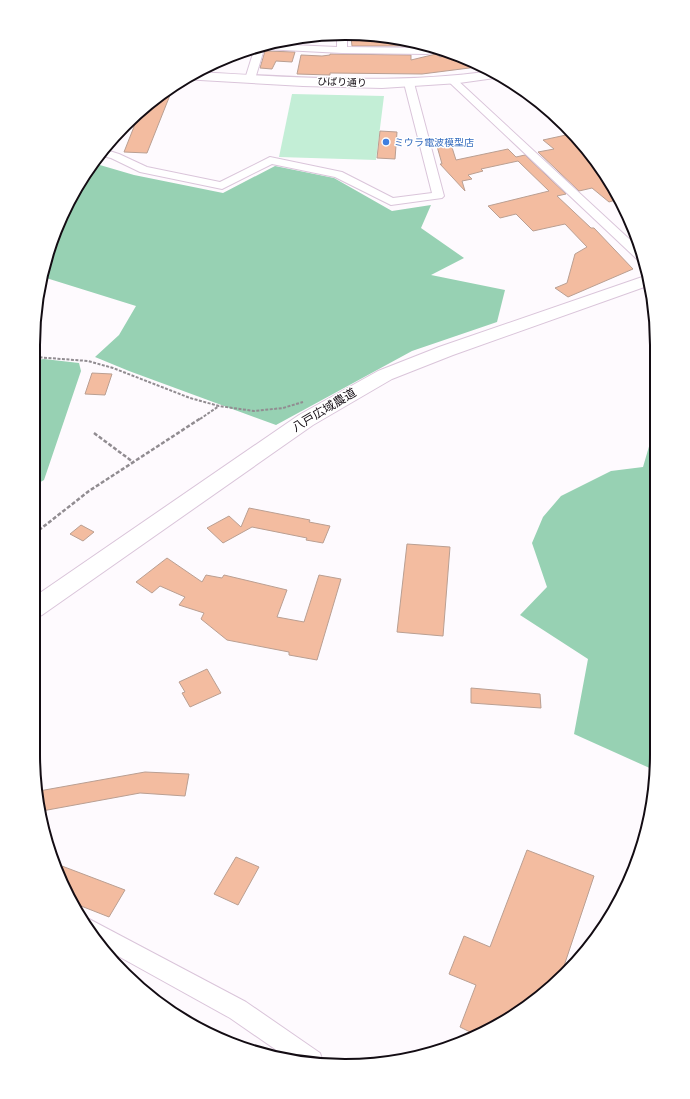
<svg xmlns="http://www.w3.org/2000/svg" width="690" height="1099" font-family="'Work Sans','Noto Sans JP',sans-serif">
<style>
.green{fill:#c3eed6}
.forest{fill:#97d1b3}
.building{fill:#f3bca0;stroke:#ba9f92}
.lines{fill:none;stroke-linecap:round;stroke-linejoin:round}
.street-casing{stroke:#dac5da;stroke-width:2}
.secondary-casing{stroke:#dac5da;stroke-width:2}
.path-far1{stroke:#918c91;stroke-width:2;stroke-dasharray:3 1.5;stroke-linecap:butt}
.path{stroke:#918c91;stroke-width:2.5;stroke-dasharray:4 2;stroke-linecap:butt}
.street{fill:#fff;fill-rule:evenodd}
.secondary{fill:#fff;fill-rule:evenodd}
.shop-dot{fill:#3f7fe0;stroke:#fff;stroke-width:1.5}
.labels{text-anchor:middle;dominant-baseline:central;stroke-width:3;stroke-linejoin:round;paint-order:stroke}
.far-street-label{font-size:10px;fill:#130c13;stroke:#fff}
.far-shop-label{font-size:10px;fill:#366cbe;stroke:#fff;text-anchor:start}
.street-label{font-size:12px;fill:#130c13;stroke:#fff}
.rim{fill:none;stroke:#130c13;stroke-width:2}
</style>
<rect width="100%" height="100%" fill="#fefafe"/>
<path class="green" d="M292 94 384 96 376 160 279 157Z"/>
<path class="forest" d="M93 163 134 175 223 193 275 166 334 178 392 211 431 205 421 228 464 258 431 275 505 290 497 322 412 351 276 425 129 371 95 357 119 335 136 306 43 277 57 226Z
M44 359 79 363 81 371 44 480 35 485V360Z
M656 426 654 770 574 734 588 659 520 615 547 587 532 543 543 517 561 496 611 471 643 467 650 443V429Z"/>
<path class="building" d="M366 36 367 39H398L411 41V46H352L351 37Z
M265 51 295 52 292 62 276 61 272 69 260 68Z
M330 54 411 55V60L436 54 440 57 453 54 485 66 422 74 330 73V75L297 74 301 55 322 56 330 55Z
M174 85 147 153 124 152 141 109Z
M380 131 397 132 395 159 377 158Z
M566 135 577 144 581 143 585 147 615 189 619 199 609 202 592 188 579 191 538 152 554 149 543 140Z
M449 138 456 160 508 149 516 157 525 155 566 194 557 196 591 228H594L633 269 568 297 555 288 567 283 575 254 587 247 565 224 533 231 516 214 500 218 488 206 549 191 518 161 481 169 483 171 468 175 472 179 462 181 465 191 440 164H442L435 139Z
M92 373 112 374 105 395 85 394Z
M249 508 310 520 309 522 330 526 323 543 306 540 307 538 252 527 223 543 207 528 229 516 241 527Z
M81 525 94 532 83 541 70 534Z
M407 544 450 547 443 636 397 632Z
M167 558 202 582 206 575 222 578 224 575 287 590 277 617 304 622 319 575 341 579 317 660 289 655V652L227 640 201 619 204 613 179 605 185 597 160 586 152 593 136 582Z
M207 669 221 693 190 707 182 693 185 692 179 682Z
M471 688 540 694 541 708 471 703Z
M145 772 189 774 185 796 140 793 42 811 39 791Z
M527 850 594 876 564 966 569 968 535 1002 474 1034 460 1027 476 985 449 974 464 936 490 947Z
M236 857 259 867 238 905 214 894Z
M54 863 125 890 109 917 76 904Z"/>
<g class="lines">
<defs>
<path id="street" d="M347 34V47L427 48 434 47 443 50 427 54 342 53 264 49 255 79 250 82 245 79 255 47 270 44 337 47V35Z
M452 77 455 78 640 249 646 262H640L449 82 447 80 449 78Z
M409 80 414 83 444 196 442 198 391 205 335 177 272 164 222 189 140 172 111 158 98 155 103 149 119 154 147 167 220 182 270 157 342 172 393 198 432 193 404 83Z
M89 919 246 1002 320 1053 323 1062 285 1056 230 1018 100 946 85 921Z"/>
<path id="secondary" d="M492 71 502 77 459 83 382 88 303 86 183 79 195 72C294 77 393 85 492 71Z
M648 275 650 285 453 355 392 379 313 425 42 615 34 618V597L299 415 378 371 439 347Z"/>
</defs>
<use href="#street" class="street-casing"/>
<use href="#secondary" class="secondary-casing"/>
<path class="path-far1" d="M35 357 88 361 113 368 190 398 219 406 254 411 283 408 303 402
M200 419 219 406"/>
<path class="path" d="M94 433 133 462
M34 534 89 491 201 418"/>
<use href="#street" class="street"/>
<use href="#secondary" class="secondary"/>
</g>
<circle class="shop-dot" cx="386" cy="142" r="4"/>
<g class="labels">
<g class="far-street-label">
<text transform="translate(342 82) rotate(2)">ひばり通り</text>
</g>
<g class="far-shop-label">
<text x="394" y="142">ミウラ電波模型店</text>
</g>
<g class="street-label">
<text transform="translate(324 410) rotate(-31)">八戸広域農道</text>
</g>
</g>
<path d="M0 0H690V1099H0ZM345 40H345A305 305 0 0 1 650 345V754A305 305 0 0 1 345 1059H345A305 305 0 0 1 40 754V345A305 305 0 0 1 345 40Z" fill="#fff" fill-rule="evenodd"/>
<path class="rim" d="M345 40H345A305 305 0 0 1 650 345V754A305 305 0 0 1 345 1059H345A305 305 0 0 1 40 754V345A305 305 0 0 1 345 40Z"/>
</svg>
